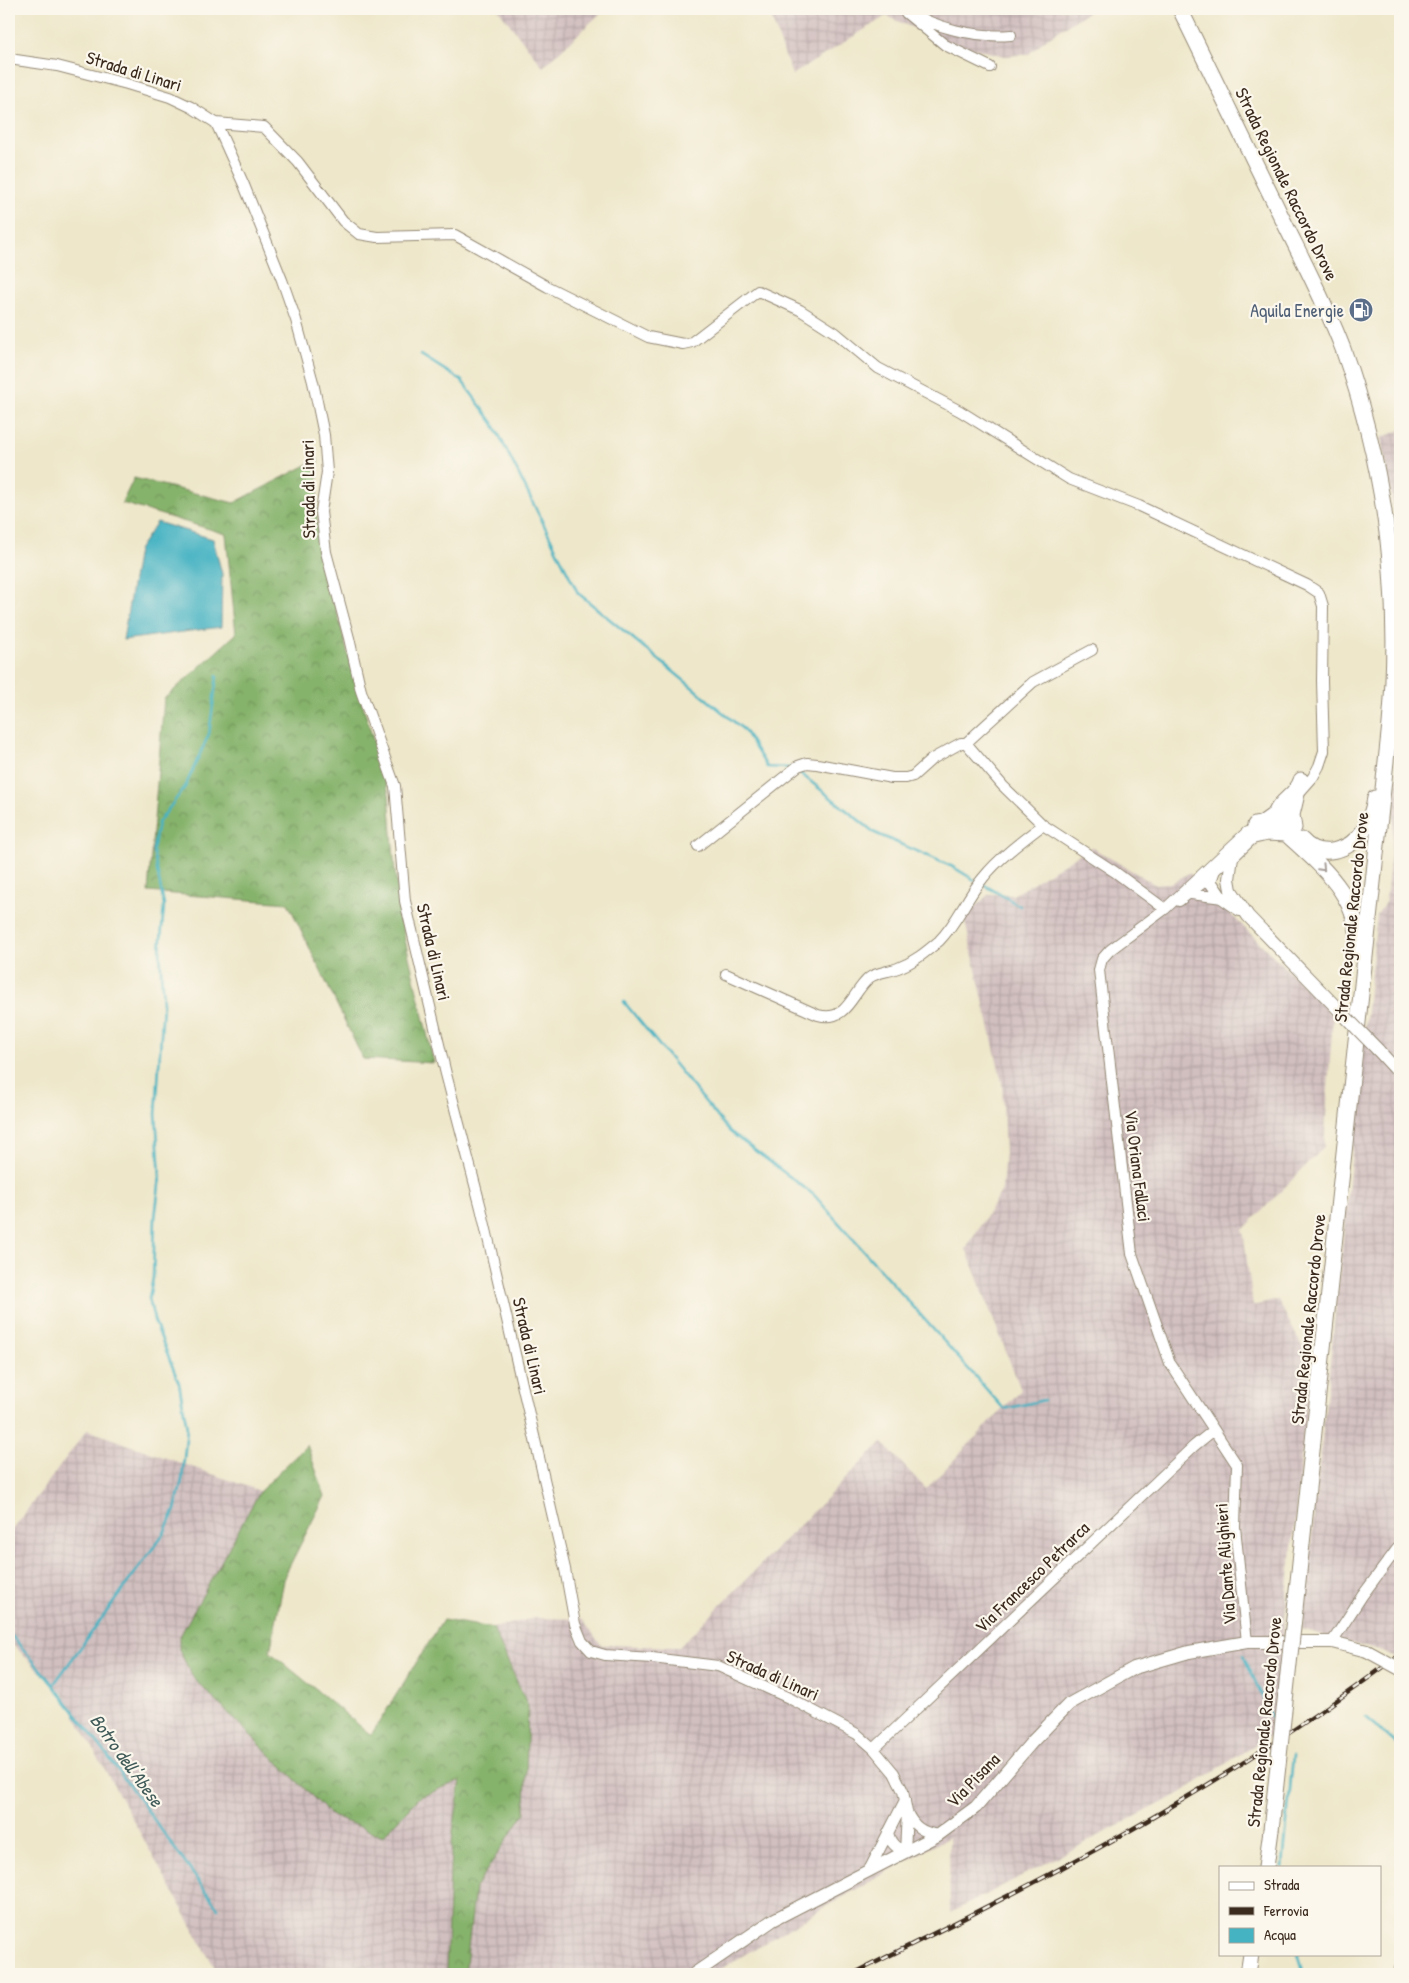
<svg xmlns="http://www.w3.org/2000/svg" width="1409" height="1983" font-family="'Patrick Hand',sans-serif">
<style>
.industrial{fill:url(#industrial-grid)}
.forest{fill:url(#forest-crowns);stroke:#606e45}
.water{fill:#46b3c3;stroke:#406e70}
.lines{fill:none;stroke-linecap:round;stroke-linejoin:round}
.stream{stroke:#46b3c3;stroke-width:2.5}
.minor-casing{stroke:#948874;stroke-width:12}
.tertiary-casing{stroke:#948874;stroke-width:14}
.primary-casing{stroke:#948874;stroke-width:17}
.minor{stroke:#fff;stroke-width:10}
.tertiary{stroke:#fff;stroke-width:12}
.primary{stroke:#fff;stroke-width:15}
.rail-casing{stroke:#3b2a1e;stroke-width:4.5}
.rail{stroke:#fbf7ec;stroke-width:2.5;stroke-dasharray:8;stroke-linecap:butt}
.tertiary-bridge-casing{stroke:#948874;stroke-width:14;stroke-linecap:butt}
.primary-bridge-casing{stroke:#948874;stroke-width:17;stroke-linecap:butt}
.tertiary-bridge{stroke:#fff;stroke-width:12}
.primary-bridge{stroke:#fff;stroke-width:15}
.oneway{stroke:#a79f9a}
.labels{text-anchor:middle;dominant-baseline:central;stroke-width:4.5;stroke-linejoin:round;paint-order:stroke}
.street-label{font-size:18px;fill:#3b2a1e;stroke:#fbf7ec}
.service-label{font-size:18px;fill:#4e5e75;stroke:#fbf7ec;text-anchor:end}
.water-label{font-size:19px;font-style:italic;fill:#3f5a58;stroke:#fbf7ec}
</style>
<defs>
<pattern id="industrial-grid" width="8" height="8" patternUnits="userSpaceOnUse" patternTransform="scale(1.25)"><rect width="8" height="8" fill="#d1bfbf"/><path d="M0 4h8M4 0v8" fill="none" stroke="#b4a4a4"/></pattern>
<pattern id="forest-crowns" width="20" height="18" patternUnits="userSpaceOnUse" patternTransform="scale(1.25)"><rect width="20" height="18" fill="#86b36c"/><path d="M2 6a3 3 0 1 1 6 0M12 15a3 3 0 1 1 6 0" fill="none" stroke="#6f9258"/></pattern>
</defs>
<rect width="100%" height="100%" fill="#fbf7ec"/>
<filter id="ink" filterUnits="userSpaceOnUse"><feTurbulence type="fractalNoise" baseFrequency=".02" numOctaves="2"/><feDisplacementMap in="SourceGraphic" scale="10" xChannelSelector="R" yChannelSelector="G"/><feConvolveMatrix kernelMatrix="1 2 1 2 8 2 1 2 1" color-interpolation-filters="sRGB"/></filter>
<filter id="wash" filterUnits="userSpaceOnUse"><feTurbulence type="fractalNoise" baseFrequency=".0096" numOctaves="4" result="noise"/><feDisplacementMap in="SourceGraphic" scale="20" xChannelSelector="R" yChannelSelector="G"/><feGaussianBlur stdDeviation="1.12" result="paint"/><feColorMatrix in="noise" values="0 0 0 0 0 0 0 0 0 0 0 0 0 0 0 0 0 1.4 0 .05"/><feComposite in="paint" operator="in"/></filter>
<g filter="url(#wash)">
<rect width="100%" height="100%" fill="#eee7ca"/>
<path class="industrial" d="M498 9H605L543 67Z
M768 9H1093L1046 39 1029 54 1005 56 943 41 886 16 792 75Z
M1400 430V544L1381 438Z
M1400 754V1660L1382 1652 1302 1629 1377 915 1386 901Z
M1091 847 1154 884 1172 883 1189 873 1333 1015 1324 1147 1243 1230 1253 1306 1278 1300 1311 1364 1273 1733 1179 1794 950 1913 949 1837 825 1907 712 1974H465L475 1888 525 1812 528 1706 493 1628 534 1618 582 1619 601 1645 679 1647 882 1442 926 1489 1021 1390 966 1249 1002 1190 1005 1152 1002 1082 964 917 989 894 1013 895Z
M87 1430 260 1491 179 1638V1650L383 1836 418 1798 462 1780 453 1831 446 1974H214L215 1968 63 1694 9 1641V1534Z"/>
<path class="forest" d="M318 459 317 520 327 573 348 654 389 794 395 872 405 940 434 1063 363 1059 288 903 148 892 164 699 236 634 226 534 122 503 134 478 234 503Z
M307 1445 325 1496 285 1575 270 1652 371 1735 443 1620 493 1628 528 1706 525 1812 475 1888 465 1974H446L450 1869 453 1831 461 1780 418 1798 383 1836 332 1816 194 1679 179 1650V1638L260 1491Z"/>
<path class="water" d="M157 522 213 539 222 574 221 627 123 640 138 550Z"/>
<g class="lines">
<path class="stream" d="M421 355 462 381 493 423 578 593 744 730 767 767 791 768
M800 773 875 833 953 867 976 881
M981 883 1020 906
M624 1002 729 1131 814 1195 1004 1409 1044 1400
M9 1633C86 1719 149 1815 218 1908
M1243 1655 1273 1720
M54 1684 164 1533 175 1510 182 1480 187 1428 179 1383 154 1320 149 1298 153 1278 155 1218 160 1177 156 1114 163 1004 160 951 164 905 153 850 158 823 185 787 209 734 217 676
M1366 1717 1400 1747
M1283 1867 1293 1756
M1298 1954 1304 1974"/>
</g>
</g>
<g filter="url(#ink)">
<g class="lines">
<defs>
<path id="minor" d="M905 9C934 28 976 38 1011 35
M906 13 945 45 990 67
M9 59 57 66 127 84 170 97 191 107 216 123 244 185 282 280 296 320 313 382 324 435 327 472 321 512 326 552 349 638 361 691 395 786 405 901 446 1074 481 1208 565 1569 575 1624 582 1641 591 1651 605 1655 652 1658 718 1666 789 1698 857 1734 874 1749 894 1773 903 1791 907 1812 905 1852C895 1847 890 1843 888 1832
M216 123 264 127 298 162 343 221 359 234 377 237 455 235 548 287 648 337 683 344 692 342 758 291 800 310 836 333 878 368 960 411 1069 479 1139 506 1307 585 1319 593 1323 606 1322 681 1324 751 1319 766 1313 777 1298 794
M966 743 1033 682 1092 650
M1247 832 1165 909 1110 950 1102 959 1099 970 1132 1254 1170 1363 1237 1465 1235 1527 1247 1642
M698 846 798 766 807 763 817 764 892 778H906L913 776 932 759 961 743H966L1003 786 1043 825
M1191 894 1223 898
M1179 901 1213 875
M726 974 818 1015C847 1023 851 994 869 978 877 972 888 972 898 968 914 962 926 952 939 941 958 922 966 898 983 878 999 858 1022 841 1043 825L1115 872 1165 909
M1332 1642 1362 1596 1400 1545
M874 1749 1194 1446 1214 1430
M907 1812C914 1827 922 1832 938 1835
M869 1870 905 1800
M1397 1974 1400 1969"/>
<path id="tertiary" d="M1254 836 1232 857 1229 879 1231 890 1248 916 1339 1010
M1234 850 1214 870 1210 881 1220 896 1240 910
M1378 1050 1400 1074
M1299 1642H1332L1367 1651
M694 1974 773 1920 938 1835 976 1807 1032 1742 1069 1704 1134 1668 1189 1652 1247 1642H1281"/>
<path id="primary" d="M1180 9C1214 78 1248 148 1282 218 1303 261 1326 304 1343 349 1386 470 1402 596 1390 724L1295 1609
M1301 780C1297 799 1262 806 1281 829 1319 865 1361 894 1358 952
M1255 825 1261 824 1275 814 1282 817
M1294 828 1292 815 1297 794
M1254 836 1267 833 1286 834
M1302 840C1319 860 1350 851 1363 831 1370 821 1373 810 1375 798
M1266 1867 1271 1830
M1248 1974 1251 1954"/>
</defs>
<use href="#minor" class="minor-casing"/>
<use href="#tertiary" class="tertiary-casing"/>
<use href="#primary" class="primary-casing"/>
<use href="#minor" class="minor"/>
<use href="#tertiary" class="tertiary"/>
<use href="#primary" class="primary"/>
<defs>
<path id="rail" d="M853 1974C962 1919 1072 1866 1177 1803 1254 1758 1328 1708 1400 1655"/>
</defs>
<use href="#rail" class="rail-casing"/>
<use href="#rail" class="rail"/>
<defs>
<path id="tertiary-bridge" d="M1339 1010 1378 1050
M1367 1651 1400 1669"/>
<path id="primary-bridge" d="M1271 1830 1295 1609"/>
</defs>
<use href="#tertiary-bridge" class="tertiary-bridge-casing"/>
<use href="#primary-bridge" class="primary-bridge-casing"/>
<use href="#tertiary-bridge" class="tertiary-bridge"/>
<use href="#primary-bridge" class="primary-bridge"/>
</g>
<defs><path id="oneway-chevron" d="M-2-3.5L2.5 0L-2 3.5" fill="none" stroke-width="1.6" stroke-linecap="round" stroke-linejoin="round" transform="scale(1.25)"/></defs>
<use class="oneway" href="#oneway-chevron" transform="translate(1322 868) rotate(46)"/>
</g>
<defs>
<symbol id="fuel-disc" viewBox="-11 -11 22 22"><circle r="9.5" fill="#5c6f8a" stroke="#fbf7ec"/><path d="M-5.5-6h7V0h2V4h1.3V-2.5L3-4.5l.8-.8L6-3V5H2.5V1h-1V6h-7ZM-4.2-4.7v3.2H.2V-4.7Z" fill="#fff"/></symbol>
</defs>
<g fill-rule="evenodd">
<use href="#fuel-disc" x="1347" y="296" width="28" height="28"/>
</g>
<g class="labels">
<g class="street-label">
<text transform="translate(134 71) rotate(17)">Strada di Linari</text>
<text transform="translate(1287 184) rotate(64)">Strada Regionale Raccordo Drove</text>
<text transform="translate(308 489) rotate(-91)">Strada di Linari</text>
<text transform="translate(1351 917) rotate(-84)">Strada Regionale Raccordo Drove</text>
<text transform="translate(434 952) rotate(77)">Strada di Linari</text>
<text transform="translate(1138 1166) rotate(83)">Via Oriana Fallaci</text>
<text transform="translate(1308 1319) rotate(-84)">Strada Regionale Raccordo Drove</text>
<text transform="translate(530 1346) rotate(77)">Strada di Linari</text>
<text transform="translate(1225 1564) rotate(-94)">Via Dante Alighieri</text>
<text transform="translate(1032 1577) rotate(-44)">Via Francesco Petrarca</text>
<text transform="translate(773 1675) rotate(24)">Strada di Linari</text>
<text transform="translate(1264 1722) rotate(-84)">Strada Regionale Raccordo Drove</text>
<text transform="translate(973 1780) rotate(-46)">Via Pisana</text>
</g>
<g class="service-label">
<text x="1344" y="310">Aquila Energie</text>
</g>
<g class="water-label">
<text transform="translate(127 1760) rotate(54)">Botro dell'Abese</text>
</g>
</g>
<rect width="1409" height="1983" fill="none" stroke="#fbf7ec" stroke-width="30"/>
<rect x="1219" y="1866" width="162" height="90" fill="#fbf7ec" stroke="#aea59a"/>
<rect x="1229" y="1882" width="25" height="8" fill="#ffffff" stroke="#aea59a"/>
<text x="1264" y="1890" font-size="15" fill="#3b2a1e">Strada</text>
<rect x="1229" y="1907" width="25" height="8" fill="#3b2a1e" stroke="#aea59a"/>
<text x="1264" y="1916" font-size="15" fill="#3b2a1e">Ferrovia</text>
<rect x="1229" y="1928" width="25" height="15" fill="#46b3c3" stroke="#aea59a"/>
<text x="1264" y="1940" font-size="15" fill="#3b2a1e">Acqua</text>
</svg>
